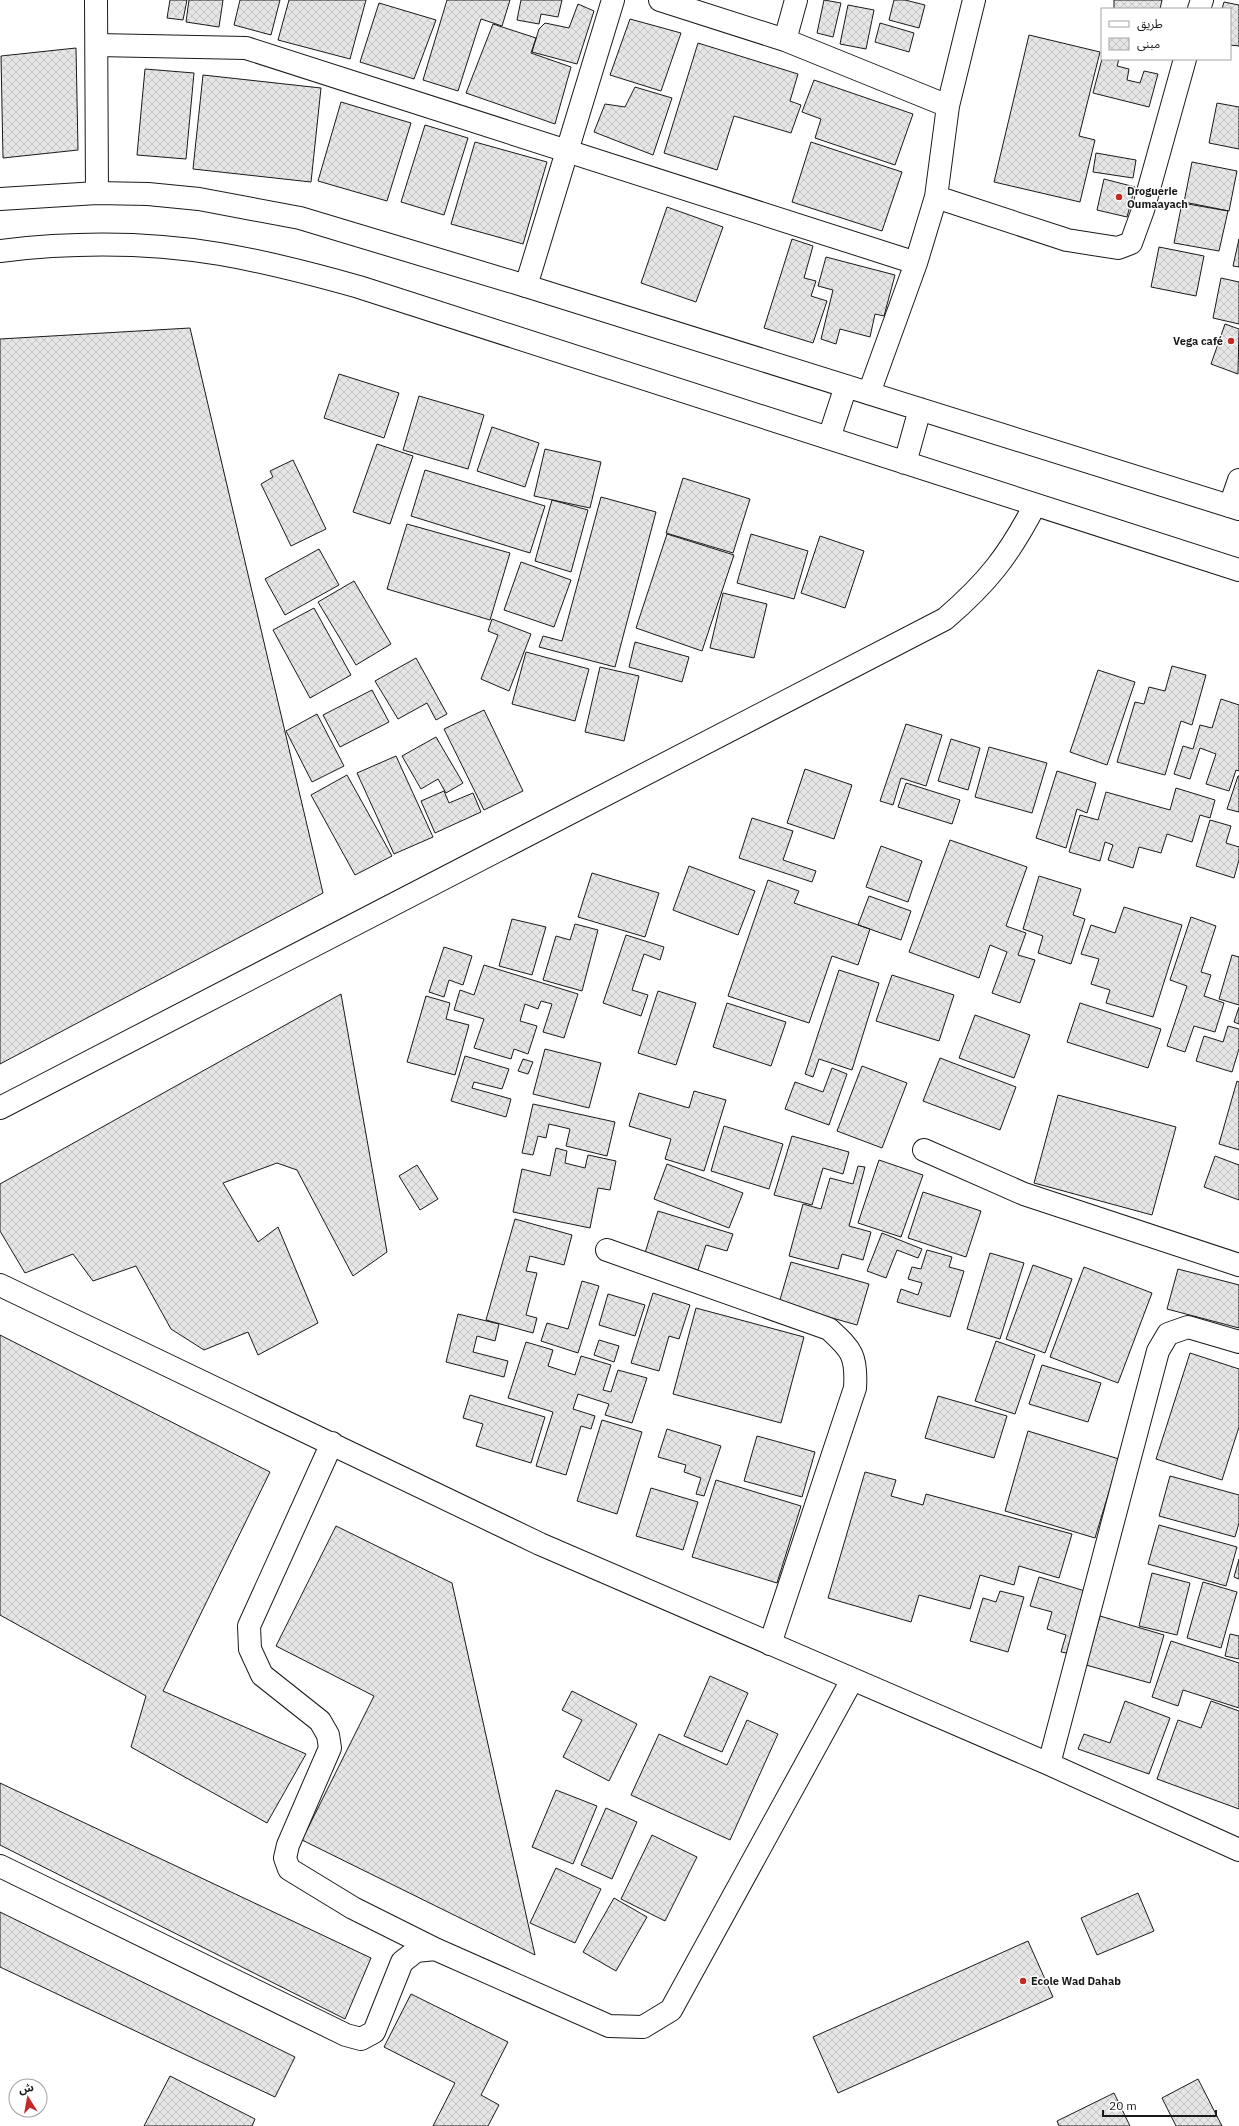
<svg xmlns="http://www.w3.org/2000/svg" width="1239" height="2126" font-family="'IBM Plex Sans','Noto Sans Arabic',sans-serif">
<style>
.building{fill:url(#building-cross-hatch);stroke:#1a1a1a}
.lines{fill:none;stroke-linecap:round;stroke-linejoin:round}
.minor-casing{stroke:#1a1a1a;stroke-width:24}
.major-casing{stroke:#1a1a1a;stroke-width:24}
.minor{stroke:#fff;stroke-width:22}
.major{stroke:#fff;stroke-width:22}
.poi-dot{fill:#c62828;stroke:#fff;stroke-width:1.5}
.labels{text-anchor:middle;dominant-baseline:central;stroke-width:3;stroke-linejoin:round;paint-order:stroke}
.poi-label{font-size:11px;font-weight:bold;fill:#1a1a1a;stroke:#fff;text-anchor:start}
</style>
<defs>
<pattern id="building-cross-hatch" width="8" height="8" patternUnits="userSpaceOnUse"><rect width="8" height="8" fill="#e6e6e6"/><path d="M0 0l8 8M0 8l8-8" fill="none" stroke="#c5c5c5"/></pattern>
</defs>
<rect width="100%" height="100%" fill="#fff"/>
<path class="building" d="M170 0H187L183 20 167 18Z
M189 0H223L219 27 186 22Z
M240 0H280L271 35 234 25Z
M289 0H366L350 59 278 40Z
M447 0H510L502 26 481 19 458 91 423 80Z
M521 0H562L558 17 541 14 539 24 517 20Z
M824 0 841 3 833 37 817 33Z
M894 0H905L925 5 919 28 889 20Z
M1114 0H1162L1160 9H1114Z
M1224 2 1239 5V46L1230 45V9H1222Z
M379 3 436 20 414 79 360 62Z
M578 4 594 11 577 64 532 52 539 29 545 23 569 28Z
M848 5 874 10 866 49 840 44Z
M630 19 681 33 661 91 610 75Z
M880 23 914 33 909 52 875 42Z
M493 24 536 38 531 53 571 67 555 124 466 93Z
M1029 35 1100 52 1079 136 1095 140 1080 202 994 182Z
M698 43 798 74 790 101 801 105 791 133 734 116 717 170 664 153Z
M76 48 78 150 3 158 1 56Z
M1102 59H1119L1117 66 1129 69 1127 80 1140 83 1144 71 1158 74 1149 107 1093 93Z
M145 69 194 73 186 159 137 155Z
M203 75 321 88 311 182 193 169Z
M814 80 913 114 895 165 815 138 821 119 802 112Z
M635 87 672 98 653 155 594 132 605 104 625 107Z
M341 102 411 123 387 201 318 181Z
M1217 103 1239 107V149L1209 143Z
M425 125 468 138 444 215 401 202Z
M475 142 547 162 523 244 451 224Z
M811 142 902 172 882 231 792 202Z
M1096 153 1136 160 1133 178 1093 172Z
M1192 162 1237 171 1229 211 1184 202Z
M1104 179 1135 187 1127 217 1097 210Z
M1182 203 1228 211 1219 251 1174 243Z
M667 207 723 227 696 302 641 283Z
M792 239 813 246 804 278 816 281 811 296 827 301 813 343 764 328Z
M1239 239V267L1233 266Z
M1159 247 1204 256 1196 296 1151 287Z
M826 257 895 275 884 316 875 314 870 337 840 329 836 344 821 339 833 290 818 286Z
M1221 278 1239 282V324L1213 318Z
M1225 324 1239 329 1238 374 1211 364Z
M190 328 323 893 0 1064V339Z
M339 374 399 393 384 438 324 418Z
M419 396 484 415 468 469 403 450Z
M492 427 539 443 525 487 477 471Z
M377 444 413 456 390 524 353 512Z
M545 449 601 462 590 508 534 496Z
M293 460 326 529 291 546 261 484 273 477 270 471Z
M425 470 545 506 530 553 411 516Z
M683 478 750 499 733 553 666 533Z
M601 497 656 512 615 667 539 647 543 636 562 641Z
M552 500 588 510 571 572 535 561Z
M407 524 510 553 490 620 387 589Z
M667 534 734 555 702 651 636 628Z
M751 534 808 551 794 599 737 583Z
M820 536 864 551 845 608 801 593Z
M319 549 339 585 285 615 265 579Z
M521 562 571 580 554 627 504 610Z
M354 581 391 644 356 665 318 602Z
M723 593 767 604 754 658 710 648Z
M314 608 351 675 310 698 273 630Z
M492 619 531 634 509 691 481 679 498 635 488 631Z
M635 642 689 657 682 682 629 667Z
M526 652 589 669 575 721 512 704Z
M416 658 447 714 436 720 427 703 398 719 375 681Z
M1172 666 1206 675 1192 725 1181 721 1165 775 1117 762 1135 702 1144 704 1149 687 1165 691Z
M600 667 639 676 624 741 585 732Z
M1098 670 1135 682 1107 765 1070 752Z
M372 690 389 722 340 747 323 715Z
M1221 699 1239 705V771L1236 770 1229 791 1206 784 1216 754 1200 748 1190 779 1174 774 1183 746 1193 749 1200 725 1212 728Z
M484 710 523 791 484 810 444 729Z
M317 714 344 766 312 782 286 731Z
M906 724 942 735 926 786 901 778 893 805 880 801Z
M436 737 463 783 446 793 438 779 421 789 402 756Z
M951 739 980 748 968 790 938 781Z
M989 747 1047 763 1032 813 975 797Z
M396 756 433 837 394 854 357 773Z
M805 769 852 785 834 839 787 823Z
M1057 771 1096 783 1087 813 1077 809 1066 848 1036 838Z
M347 775 392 856 355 875 311 795Z
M1238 776H1239V812L1227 809Z
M906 783 960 800 952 824 898 807Z
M1176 788 1215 800 1210 818 1200 815 1192 842 1167 834 1161 853 1139 847 1133 868 1108 860 1113 845 1105 842 1100 861 1069 852 1080 815 1098 820 1106 792 1170 810Z
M444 791 449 803 473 793 481 812 435 833 421 801Z
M752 818 793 831 783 860 816 871 812 882 739 858Z
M1210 820 1231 826 1226 843 1239 847V860L1234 878 1196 866Z
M950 840 1027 867 1006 926 1026 933 1018 955 1035 960 1020 1003 992 993 1007 952 990 945 979 978 909 952Z
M881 846 922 861 908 902 866 887Z
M689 866 755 891 738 935 673 910Z
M592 873 659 893 645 937 578 917Z
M1039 876 1081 889 1073 915 1085 919 1071 964 1038 953 1043 936 1023 929Z
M768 880 799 891 794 903 870 929 858 965 832 956 809 1023 728 996Z
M869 896 911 911 901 940 858 925Z
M1124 907 1182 925 1153 1017 1106 1003 1110 990 1091 984 1099 959 1081 954 1091 925 1115 933Z
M1191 917 1216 926 1201 972 1211 975 1204 996 1224 1003 1215 1032 1194 1026 1185 1052 1167 1046 1187 986 1170 980Z
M512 919 546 927 532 975 499 966Z
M575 924 598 930 582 991 543 980 556 936 570 940Z
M626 935 664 947 660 960 644 954 632 990 648 995 641 1016 603 1003Z
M444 947 472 956 463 985 449 980 444 997 429 992Z
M1232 955 1239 957V1005L1219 999Z
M484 965 578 994 564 1038 543 1032 552 1004 541 1001 538 1009 525 1004 520 1021 537 1026 528 1054 514 1049 511 1059 474 1048 484 1019 454 1010 460 990 474 995Z
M839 970 879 983 852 1070 819 1059 813 1077 805 1074Z
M892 975 954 995 939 1041 876 1021Z
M658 991 696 1003 676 1065 638 1053Z
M341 994 387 1252 353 1276 297 1170 277 1163 223 1183 258 1242 278 1227 318 1323 258 1355 248 1332 204 1350 171 1329 136 1266 93 1281 73 1254 25 1273 0 1231V1184Z
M426 996 450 1003 446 1019 469 1025 455 1075 407 1062Z
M727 1003 786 1022 771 1066 713 1047Z
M1080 1003 1161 1029 1148 1068 1067 1042Z
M1239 1007V1024L1234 1022Z
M975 1015 1030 1035 1014 1078 959 1058Z
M1228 1026 1239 1029V1049L1232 1072 1196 1061 1204 1036 1223 1042Z
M545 1049 601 1063 589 1108 533 1094Z
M465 1056 509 1069 502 1089 474 1082 472 1088 511 1099 506 1117 451 1101Z
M940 1058 1016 1087 1000 1130 923 1101Z
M523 1059 533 1062 528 1074 518 1071Z
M862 1066 907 1083 882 1148 837 1131Z
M832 1068 847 1074 829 1125 785 1109 795 1082 823 1092Z
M1237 1081 1239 1082V1150L1219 1144Z
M694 1091 726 1100 704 1171 665 1159 671 1139 629 1126 639 1093 689 1108Z
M1058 1095 1176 1127 1152 1215 1034 1183Z
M533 1104 615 1122 607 1156 566 1146 570 1129 549 1124 546 1138 538 1136 533 1155 522 1153Z
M724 1126 783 1144 769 1189 711 1171Z
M792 1136 849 1152 843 1174 823 1168 812 1205 774 1195Z
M556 1148 567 1151 565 1163 585 1168 588 1155 616 1161 610 1190 598 1188 590 1228 513 1212 522 1169 550 1176Z
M1215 1156 1239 1165V1200L1204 1187Z
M879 1160 923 1175 901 1237 858 1223Z
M667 1164 743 1193 729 1228 654 1199Z
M417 1165 438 1199 420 1210 399 1176Z
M858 1166 865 1167 849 1226 871 1232 863 1260 842 1254 838 1269 789 1256 803 1204 821 1209 830 1178 853 1184Z
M923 1192 981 1211 966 1257 908 1238Z
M658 1211 733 1234 727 1251 706 1245 698 1270 645 1253Z
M515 1219 572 1235 564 1265 530 1256 526 1271 537 1273 526 1315 537 1318 533 1333 486 1320Z
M882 1233 922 1249 918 1258 897 1250 886 1278 867 1271Z
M927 1250 952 1257 949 1267 964 1271 950 1317 897 1302 901 1289 918 1295 922 1283 908 1279 912 1267 921 1269Z
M990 1253 1024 1263 1000 1339 967 1329Z
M791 1262 869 1284 857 1325 779 1303Z
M1033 1265 1072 1279 1045 1353 1006 1339Z
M1084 1267 1152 1293 1118 1383 1050 1357Z
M1178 1269 1239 1285V1328L1167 1309Z
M582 1281 599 1286 578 1353 541 1341 547 1323 568 1329Z
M653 1293 690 1305 679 1339 669 1336 659 1371 631 1363Z
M608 1294 645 1305 635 1336 599 1325Z
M696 1308 804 1337 781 1423 673 1394Z
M458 1314 499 1324 495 1341 477 1336 473 1352 508 1361 504 1377 446 1362Z
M0 1335 270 1472 163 1691 306 1754 267 1823 131 1747 146 1696 0 1615Z
M599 1340 619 1346 614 1362 594 1355Z
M996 1341 1035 1355 1015 1414 975 1401Z
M526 1342 553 1350 548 1366 575 1375 581 1356 611 1365 603 1390 611 1392 618 1370 647 1378 632 1423 605 1415 609 1404 578 1394 573 1409 595 1416 591 1429 581 1426 566 1475 536 1466 553 1412 508 1398Z
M1190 1353 1239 1369V1427L1222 1480 1156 1459Z
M1042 1365 1101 1383 1088 1422 1029 1404Z
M470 1395 545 1417 531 1463 476 1446 483 1424 463 1418Z
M938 1396 1007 1416 994 1458 925 1438Z
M602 1420 642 1432 617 1514 577 1501Z
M667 1429 721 1446 704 1496 696 1494 701 1478 684 1472 686 1465 658 1457Z
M1028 1431 1119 1459 1095 1538 1005 1511Z
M757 1436 815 1452 802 1497 744 1481Z
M865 1472 896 1480 891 1496 923 1505 926 1494 1072 1534 1059 1578 1019 1566 1014 1585 980 1575 970 1609 919 1595 911 1622 828 1598Z
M1170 1476 1239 1495V1523L1235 1537 1159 1516Z
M716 1480 801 1506 777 1583 692 1557Z
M651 1488 698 1502 683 1550 636 1536Z
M1159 1525 1237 1547 1226 1586 1148 1564Z
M336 1526 452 1583 535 1955 302 1840 374 1696 276 1646Z
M1239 1559V1579L1234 1577Z
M1152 1573 1190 1583 1177 1635 1139 1626Z
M1039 1577 1085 1591 1067 1653 1061 1652 1066 1635 1047 1629 1052 1612 1030 1606Z
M1203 1582 1237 1592 1221 1648 1187 1638Z
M1000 1591 1024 1597 1008 1652 970 1641 983 1598 996 1602Z
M1100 1616 1164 1635 1150 1683 1086 1665Z
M1230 1634 1239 1636V1659L1225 1656Z
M1171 1641 1239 1663V1708L1183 1690 1178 1706 1152 1697Z
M710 1676 748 1693 722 1752 684 1736Z
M572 1691 637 1724 609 1781 563 1757 582 1720 562 1710Z
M1125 1701 1170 1718 1149 1774 1078 1749 1084 1734 1110 1743Z
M1211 1701 1239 1711V1809L1157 1779 1178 1720 1201 1728Z
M747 1720 778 1734 730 1840 631 1795 659 1734 727 1765Z
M0 1783 371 1958 345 2019 0 1845Z
M556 1790 597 1806 573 1864 532 1847Z
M606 1808 637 1822 612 1879 581 1865Z
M652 1835 697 1857 665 1921 621 1899Z
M556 1868 601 1889 575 1943 530 1923Z
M1138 1893 1154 1931 1097 1955 1081 1918Z
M614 1898 647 1917 616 1971 583 1952Z
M0 1912 295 2057 275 2097 0 1967Z
M1028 1941 1053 1997 838 2093 813 2037Z
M411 1994 508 2042 481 2095 499 2105 488 2126H433L455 2083 384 2047Z
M170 2076 255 2119 252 2126H144Z
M1198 2079 1222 2126H1176L1162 2098Z
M1114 2093 1130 2126H1059L1057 2121Z"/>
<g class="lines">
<defs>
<path id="minor" d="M96 0 97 193
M660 0 785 40 948 106
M1199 9 1202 0
M785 40 796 0
M97 45 246 48 916 263
M936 197 1067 240 1118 248 1131 243 1143 210 1185 59
M526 286 613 0
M869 393 916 263 936 197 948 106 974 0
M1230 506 1239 480
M0 1108 945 619C988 582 1009 555 1035 505
M924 1150 1024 1194 1239 1265
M607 1250 829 1329C852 1350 857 1356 855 1388L770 1644
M0 1285 540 1544 1049 1764 1239 1850
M332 1443 249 1626 250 1649 262 1675 320 1721 328 1735 330 1748 288 1845 285 1858 289 1869 353 1908 435 1949
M1049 1764 1158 1351 1168 1334 1188 1327 1239 1342
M0 1866 346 2035 361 2039 374 2032 402 1962 416 1951 435 1949 609 2026 643 2027 671 2010 852 1680"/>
<path id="major" d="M0 199 97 193 148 194 199 199 300 218 526 286 1239 509
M0 251C73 242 148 242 220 254 267 262 313 274 359 287L1239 570
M829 438 846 386
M905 463 920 409"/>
</defs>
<use href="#minor" class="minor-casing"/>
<use href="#major" class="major-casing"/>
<use href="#minor" class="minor"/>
<use href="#major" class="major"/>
</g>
<g class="poi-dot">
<circle cx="1119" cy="197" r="4"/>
<circle cx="1231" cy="341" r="4"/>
<circle cx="1023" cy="1981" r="4"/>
</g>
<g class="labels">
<g class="poi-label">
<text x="1127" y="191">Droguerie<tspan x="1127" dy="13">Oumaayach</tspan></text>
<text x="1223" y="341" text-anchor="end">Vega café</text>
<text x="1031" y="1981">Ecole Wad Dahab</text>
</g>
</g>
<rect x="1101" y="8" width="130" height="52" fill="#ffffff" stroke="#a3a3a3"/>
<rect x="1109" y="21" width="20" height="6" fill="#ffffff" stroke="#a3a3a3"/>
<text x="1137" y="28" font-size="12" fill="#1a1a1a">طريق</text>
<rect x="1109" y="38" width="20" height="12" fill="url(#building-cross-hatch)" stroke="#a3a3a3"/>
<text x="1137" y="48" font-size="12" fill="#1a1a1a">مبنى</text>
<g transform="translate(28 2098) rotate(349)"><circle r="19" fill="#ffffff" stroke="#a3a3a3"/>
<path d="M0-3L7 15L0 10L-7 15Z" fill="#c62828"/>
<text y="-6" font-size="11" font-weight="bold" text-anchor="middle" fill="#1a1a1a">ش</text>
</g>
<path d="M1103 2110v6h113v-6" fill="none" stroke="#1a1a1a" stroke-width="2"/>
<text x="1109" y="2110" font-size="12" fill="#1a1a1a" stroke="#ffffff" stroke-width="3" paint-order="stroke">20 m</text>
</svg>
